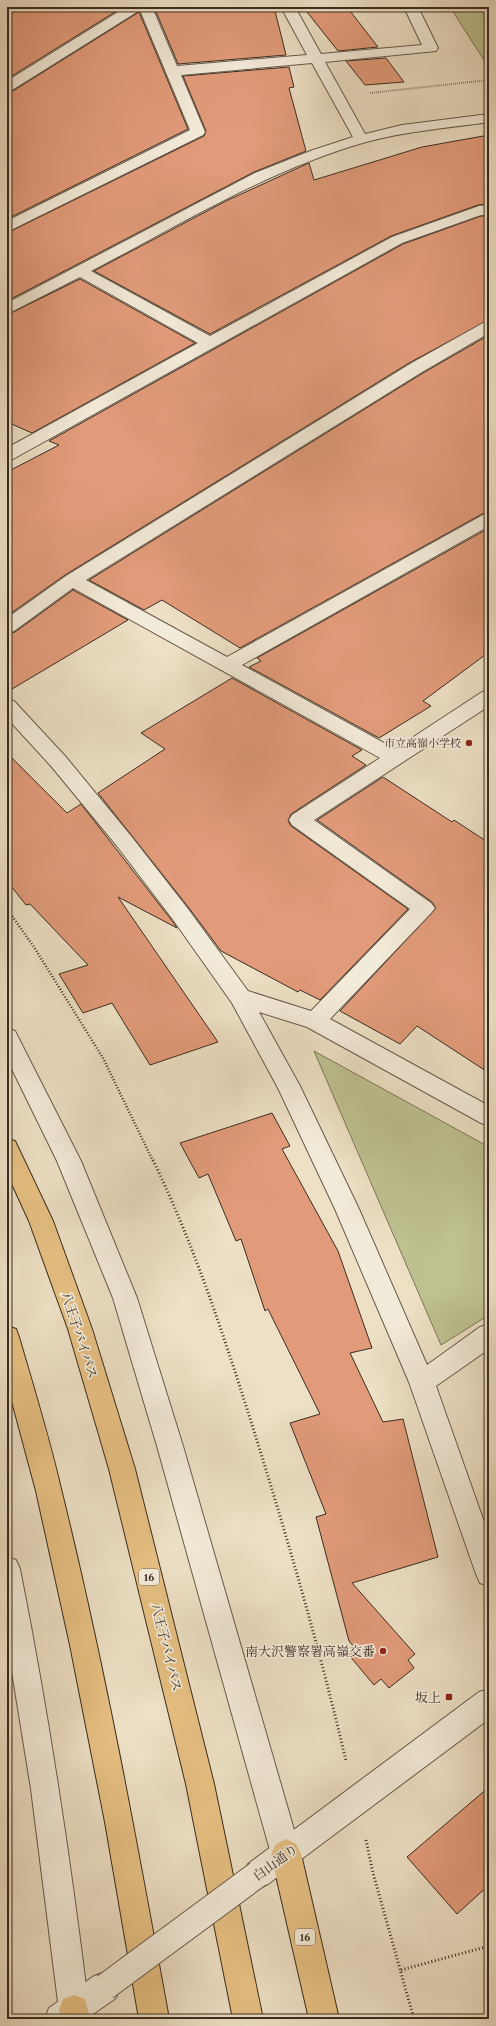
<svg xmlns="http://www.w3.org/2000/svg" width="496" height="2026" font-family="'Libre Caslon Text','Noto Serif JP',serif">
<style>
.green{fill:#bec190;stroke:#7c7658}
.building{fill:#e29b7a;stroke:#3a2c21}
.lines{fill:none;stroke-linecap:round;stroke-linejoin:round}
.minor-casing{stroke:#67594a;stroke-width:2}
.tertiary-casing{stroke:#67594a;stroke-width:2}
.trunk-casing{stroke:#3a2c21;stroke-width:2}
.path-far2{stroke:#3a2c21;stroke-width:2;stroke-dasharray:0.5 1.5;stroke-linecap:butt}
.path-far1{stroke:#3a2c21;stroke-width:2.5;stroke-dasharray:1 2;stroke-linecap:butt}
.path{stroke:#3a2c21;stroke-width:3;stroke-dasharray:1 2.5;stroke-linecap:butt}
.minor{fill:#f3ebd9;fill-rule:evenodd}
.tertiary{fill:#f3ebd9;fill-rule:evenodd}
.trunk{fill:#e6c082;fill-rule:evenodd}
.tertiary-bridge-casing{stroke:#67594a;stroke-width:28;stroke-linecap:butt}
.tertiary-bridge{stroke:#f3ebd9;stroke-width:26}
.poi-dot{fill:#8f2418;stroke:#f3ebd9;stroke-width:1.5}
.labels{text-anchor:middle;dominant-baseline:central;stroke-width:3.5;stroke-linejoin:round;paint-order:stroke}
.shield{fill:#f3ebd9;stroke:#726558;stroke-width:1}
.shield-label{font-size:10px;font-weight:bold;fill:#3a2c21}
.poi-label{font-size:11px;fill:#3a2c21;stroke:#f3ebd9;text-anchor:end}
.near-street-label{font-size:13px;fill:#3a2c21;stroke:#f3ebd9}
.near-poi-label{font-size:13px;fill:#3a2c21;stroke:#f3ebd9;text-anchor:end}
</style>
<rect width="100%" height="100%" fill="#ede0c5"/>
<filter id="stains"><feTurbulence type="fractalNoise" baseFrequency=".005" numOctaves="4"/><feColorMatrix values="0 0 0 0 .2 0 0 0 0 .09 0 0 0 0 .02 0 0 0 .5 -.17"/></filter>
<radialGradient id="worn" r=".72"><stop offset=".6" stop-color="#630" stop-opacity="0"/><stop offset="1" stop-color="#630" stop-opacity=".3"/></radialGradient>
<path class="green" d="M450 7H489V68Z
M314 1051 489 1147V1315L441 1345Z"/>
<path class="building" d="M7 7H123L7 79Z
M154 7H274L286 55 178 64Z
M303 7H347L378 47 338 51Z
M139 12 188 129 7 219V92L13 91Z
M386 58 404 82 365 85 346 61Z
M289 67 294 87 289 88 306 151 254 172 7 301V233L204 136 206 131 183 76Z
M489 135V204L478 205 391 236 210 334 94 271 226 201 309 163 314 180 422 147Z
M481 216H489V320L409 363 65 575 7 616V472L59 445 49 441 403 244Z
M80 279 195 343 32 433 7 422V315Z
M489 335V512L482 514 240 648 162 600 144 610 89 580 423 373Z
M489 528V652L423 701 431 706 379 738 249 667 261 661 257 658Z
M73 590 128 620 7 692V634L15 632Z
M232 678 362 750 352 756 366 765 291 814 288 821 291 826 408 909 320 1000 300 990 298 992 221 951 189 908 98 793 165 749 141 733Z
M7 753 67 813 81 804 173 922 177 928 118 897 218 1042 150 1065 112 1003 83 1013 59 974 88 965 30 904 26 905 7 881Z
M383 777 452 822 454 820 489 843V1073L417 1026 400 1044 340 1011 436 908 432 902 317 820Z
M272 1113 290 1146 282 1149 338 1251 372 1348 350 1353 383 1422 403 1419 438 1557 352 1583 415 1654 408 1660 414 1668 389 1688 381 1679 374 1685 348 1654 355 1648 349 1641 316 1517 326 1514 290 1423 320 1414 268 1309 265 1311 241 1239 236 1241 208 1174 199 1178 180 1143Z
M489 1787V1885L457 1914 407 1857Z"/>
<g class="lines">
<defs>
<path id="minor" d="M126 7H152L177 66 307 55 281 7H295L321 54 422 45 404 7H418L438 48 436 51 325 62 365 134 402 125 489 114V122C448 128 406 131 366 142 268 170 181 224 91 271L210 336 392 237 479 206 489 205V215H481L402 243 13 459 7 460V448L198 343 80 277 7 314V303L255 173 313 150 353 137 312 63 181 75 205 132 203 135 7 232V221L190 130 140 10 12 90 7 91V81Z
M489 321V333L422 372 86 580 227 657 483 515 489 513V526L242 665 395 749 482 692 489 690V706L314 820 431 903 435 908 431 913 330 1019 489 1106V1126L481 1123 307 1027 259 1012 300 1086 359 1209 427 1365 480 1327 489 1324V1349L436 1386 489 1536V1586L480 1583 476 1574 409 1382 335 1209 278 1088 232 1003 174 921 117 846 51 766 7 718V699L14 701 65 756 131 836 188 909 248 991 311 1011 410 909 292 825 289 820 292 815 380 758 73 588 14 631 7 633V618L66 576 410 364 483 323Z
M7 1028 15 1031 81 1161 137 1298 183 1446 301 1854 296 1864 286 1869 276 1864 271 1854 157 1446 113 1298 57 1161 7 1059Z
M7 1557 16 1560 20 1569C49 1715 71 1862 89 2010L85 2019H63L59 2010 31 1789 7 1641Z"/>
<path id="tertiary" d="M489 1689V1719L268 1884 258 1889 248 1884 243 1874 248 1864 479 1692Z
M105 1972 116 1976 120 1987 116 1998 86 2019H45L49 2008 94 1976Z"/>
<path id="trunk" d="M7 1139 15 1141 53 1221 92 1329 135 1469 214 1784 263 2019H233L186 1784 109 1469 68 1329 29 1221 7 1173Z
M7 1326 16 1329 19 1337C34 1389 50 1440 62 1493 105 1667 137 1843 169 2019H139L105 1822 70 1645 36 1491 7 1383Z
M286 1839 296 1844 301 1854 339 2019H309L271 1854 276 1844Z
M74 1995 85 1999 90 2019H60L59 2010 63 1999Z"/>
</defs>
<use href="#minor" class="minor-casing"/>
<use href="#tertiary" class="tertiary-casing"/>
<use href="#trunk" class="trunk-casing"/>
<path class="path-far2" d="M370 93 489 80"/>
<path class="path-far1" d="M7 909 34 947 103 1058 153 1161"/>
<path class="path" d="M153 1160C195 1247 225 1339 254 1431 288 1540 320 1650 346 1761
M366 1840 373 1873 414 2019
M401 1970 489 1946"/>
<use href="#minor" class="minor"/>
<use href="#tertiary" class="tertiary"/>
<use href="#trunk" class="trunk"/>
<defs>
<path id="tertiary-bridge" d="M105 1987 258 1874"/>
</defs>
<use href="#tertiary-bridge" class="tertiary-bridge-casing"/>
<use href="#tertiary-bridge" class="tertiary-bridge"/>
</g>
<g class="poi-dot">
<circle cx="469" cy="743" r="4"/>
<circle cx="383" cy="1651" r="4"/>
<rect x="445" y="1693" width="8" height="8" rx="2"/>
</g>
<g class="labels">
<g class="shield">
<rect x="139" y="1569" width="20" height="16" rx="3"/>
<rect x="295" y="1929" width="20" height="16" rx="3"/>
</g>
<g class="shield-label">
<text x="149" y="1577">16</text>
<text x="305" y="1937">16</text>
</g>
<g class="poi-label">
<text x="461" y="743">市立高嶺小学校</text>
</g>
<g class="near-street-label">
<text transform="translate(80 1335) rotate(72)">八王子バイパス</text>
<text transform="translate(167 1647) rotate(76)">八王子バイパス</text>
<text transform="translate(275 1862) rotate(-36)">白山通り</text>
</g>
<g class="near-poi-label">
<text x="375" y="1651">南大沢警察署高嶺交番</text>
<text x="441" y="1697">坂上</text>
</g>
</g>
<rect width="496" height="2026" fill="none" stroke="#ede0c5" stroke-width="24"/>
<rect x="8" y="8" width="480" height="2010" fill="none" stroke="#3a2c21" stroke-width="2"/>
<rect x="12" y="12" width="472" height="2002" fill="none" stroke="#3a2c21"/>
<rect width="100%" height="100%" filter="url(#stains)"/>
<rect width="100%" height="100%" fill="url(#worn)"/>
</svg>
